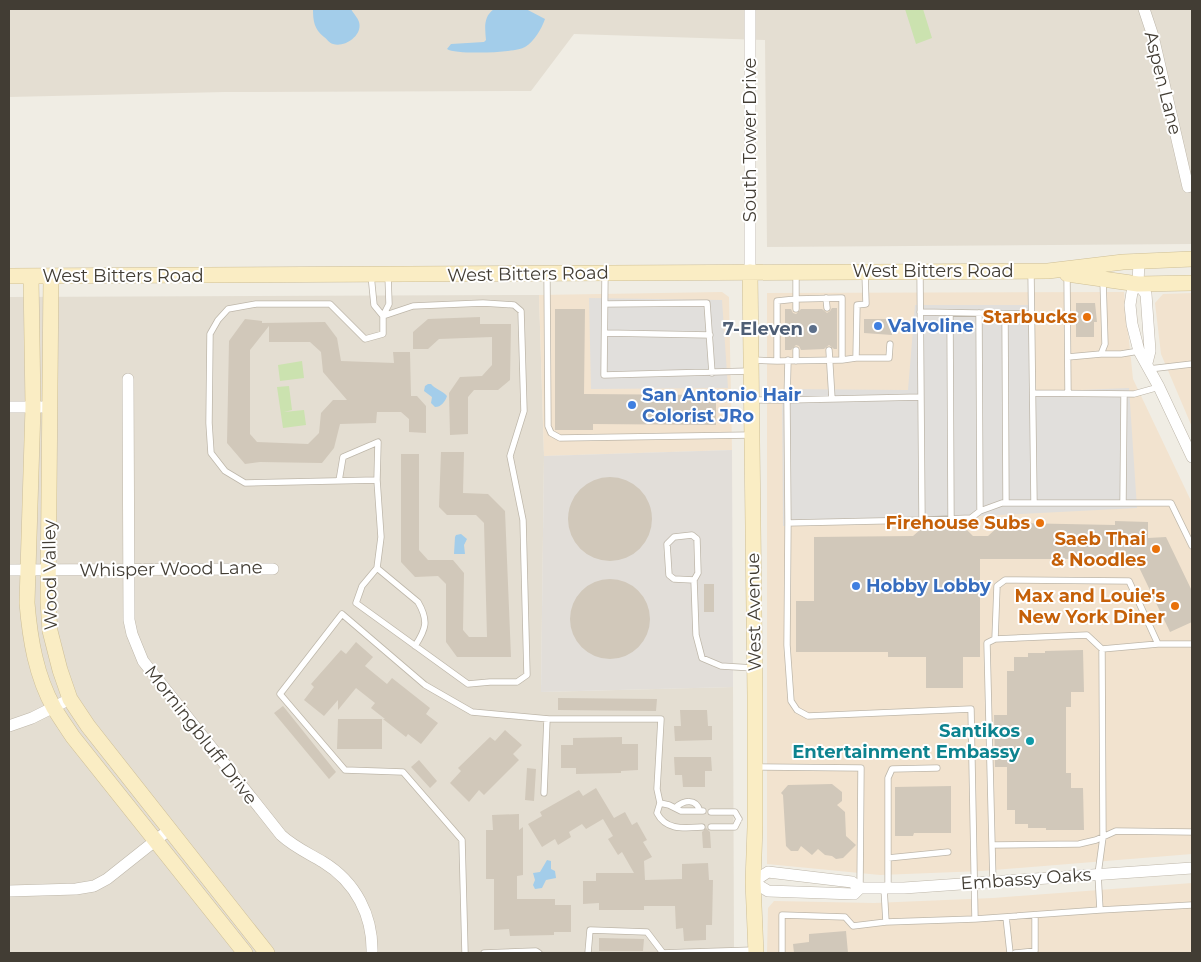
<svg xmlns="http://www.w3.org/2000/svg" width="1201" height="962" font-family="Montserrat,sans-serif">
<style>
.residential{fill:#e4ded2}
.commercial{fill:#f2e3cf}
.industrial{fill:#e2ded9}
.green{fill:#cbe2af}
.parking{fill:#e1dfdc}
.water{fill:#a3cdea}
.building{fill:#d1c8ba;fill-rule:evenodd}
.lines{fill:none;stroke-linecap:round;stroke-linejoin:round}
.lane-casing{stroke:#beb7aa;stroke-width:7}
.street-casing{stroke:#beb7aa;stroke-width:12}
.secondary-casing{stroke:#cebf96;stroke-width:16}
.lane{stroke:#fff;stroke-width:5.5}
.street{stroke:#fff;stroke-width:11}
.secondary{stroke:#faedc4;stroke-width:15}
.food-dot{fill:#e8710a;stroke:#fff;stroke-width:2}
.shop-dot{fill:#3f7fe0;stroke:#fff;stroke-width:2}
.service-dot{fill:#5c6f8a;stroke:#fff;stroke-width:2}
.culture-dot{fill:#0f9aa8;stroke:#fff;stroke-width:2}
.labels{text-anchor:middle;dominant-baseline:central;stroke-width:4;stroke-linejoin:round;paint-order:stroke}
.street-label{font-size:18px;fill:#423d34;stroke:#fff}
.food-label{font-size:18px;font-weight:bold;fill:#c56008;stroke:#fff;text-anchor:end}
.shop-label{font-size:18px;font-weight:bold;fill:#366cbe;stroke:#fff;text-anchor:start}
.service-label{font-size:18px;font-weight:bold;fill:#4e5e75;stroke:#fff;text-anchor:end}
.culture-label{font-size:18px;font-weight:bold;fill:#0d838f;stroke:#fff;text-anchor:end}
</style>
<rect width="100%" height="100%" fill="#f0ede4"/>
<path class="residential" d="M9 9H1192V244L767 247 765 40 574 34 531 91 225 92 9 97Z
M539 295 544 456 541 692 733 687 734 953H9V297Z"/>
<path class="commercial" d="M722 292 729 297 732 450 544 456 539 295Z
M1124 292 1133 379 1192 503V854L982 871 880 875 767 864V293Z
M1192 293V427L1161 354 1155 303 1163 294Z
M1192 883V953H767L768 908 774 901 874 903 993 898Z"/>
<path class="industrial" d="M732 450 733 687 541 692 544 456Z"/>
<path class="green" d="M905 9H923L932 38 916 44Z
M302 361 304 378 280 381 278 365Z
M289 386 292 410 284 412 304 410 306 425 283 428 277 387Z"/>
<path class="parking" d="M589 298 722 300 728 388 591 389Z
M915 305H1035L1032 392 1129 388 1137 508 783 526 782 389 908 390Z"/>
<path class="water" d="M313 9H351C353 13 358 18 359 22 363 35 345 48 333 44 329 43 327 39 324 37 314 29 313 21 313 9Z
M494 9H526L545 19C542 28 534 42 525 47 515 53 456 55 447 49L451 44 484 42 486 40C485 28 483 17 494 9Z
M428 384H431C436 390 442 390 447 396 445 402 441 407 435 407L431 403 432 397 424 391 425 386Z
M461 534 467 539 464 545 465 554H454L455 537 456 535Z
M547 860 551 861V869L555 871 556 878 546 880 542 888 535 889 533 885 535 880 533 873 540 872Z"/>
<path class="building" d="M1076 303H1095L1097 322H1094V337H1076Z
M832 308H837V349H834L829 345 824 349 801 350 799 346 796 345 791 350H785V309H791L793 313 796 314 801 309H822L827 313 830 311Z
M555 309H585L584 394 716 395V425L593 424V430H555Z
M480 317V324H511L510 380 498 390H474L468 397V434L450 435 449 393 460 377 482 376 492 365V337L439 339 428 349H413V332L428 319Z
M245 319 262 321V323L325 322 337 338 341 361 394 363 393 352H410L411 396H417L426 406V433L409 432V419L401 412H377L376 423 340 424 334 448 322 463 260 462 245 464 227 443 229 341ZM269 326V342H310L321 352 323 372 347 400H333L321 413 319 433 308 444 257 442 250 434V350Z
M864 319H891L892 335 864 333Z
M441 452H464L463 493 488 494 505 511 511 657H457L446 642V584L438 576 415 577 401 562V454H419V550L428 560H453L464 573 463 630 469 637H487L484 523 476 515H447L439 507Z
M568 519a42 42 0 1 1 84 0a42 42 0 1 1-84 0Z
M1115 521 1148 522V538L1166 537 1192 591V622L1170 632 1135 559H980V657H963V688H926V657H888V652H796V601H814V537L913 536 921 529 964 527 973 536H988L1000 525 1010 523 1115 525Z
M570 619a40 40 0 1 1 80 0a40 40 0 1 1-80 0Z
M704 584H714V612H704Z
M356 642 373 657 365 666 387 684 392 678 430 708 426 714 438 723 421 744 408 734 406 737 383 719H385L371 708 375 703 356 688 338 710V700L324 716 304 700 314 687 311 684 341 650 346 654Z
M1083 650 1084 692H1071V707H1066V773H1071V788H1083L1084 830H1046V828H1028V824H1015V810H1007V767H995L994 715H1007V671H1014V657H1028V653H1045V651Z
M558 698 657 699 656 711 558 710Z
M283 706 336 772 329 779 274 713Z
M680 710H707L708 726H712V740L675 741 674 726H681Z
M338 719H382V749H337Z
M505 730 522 745 513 754 519 760 484 795 479 790 469 802 450 783 461 771 458 768 490 737 495 741Z
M622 737V744H638V770L621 771V773L576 774V768H561V745H573V738Z
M674 757H711L712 771H705V787H683L682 775H675Z
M419 760 437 781 430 788 411 767Z
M527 768 536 769 534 801 525 800Z
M832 784 842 792V801L837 805 845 812 846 836 856 845 843 858 836 859 832 856 825 855 818 849 812 855 801 846 798 851H791L786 846 783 795 781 793 788 785Z
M951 786V833H914L913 836H895V787Z
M596 788 614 818 625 812 632 825 637 822 647 840 643 842 652 857 644 861 645 880 682 879V864L708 863 709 880H713L712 925H706V940L684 941 683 928 676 929 675 906H644V910H599V903L583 904V881H596V873H634L622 852 618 855 608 839 613 836 603 819 586 829 582 824 569 832 571 837 558 845 555 839 542 847 528 824 542 816 540 812 579 790 583 796Z
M519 814V830L523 827V875L517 876V899H555V905H571V932H554V935L510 936 509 929 494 930V879H486V830H493L492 815Z
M706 828 710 832 711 848H703L702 832Z
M846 931 848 953H794L793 944 809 942V934Z
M599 938 644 939 643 951H599Z"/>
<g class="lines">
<defs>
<path id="lane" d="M865 273 866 304 857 305 856 358H889L890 344
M1031 273 1034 502
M371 275 374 305 383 316
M547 275 548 426 551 433 560 438 751 435
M605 275 604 375 750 371
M1067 275 1068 393
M826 298 827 308
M605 304 707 303 712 373
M796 309V299L842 298V360L777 361V301L796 299V273
M920 312 1032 314
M950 313 951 518
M979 313 980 511
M1005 314 1006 502
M383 316 413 306 483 303 514 305 521 311 524 411 510 456 523 520 527 675 517 682H490L468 684 356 603 362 586 377 568 381 537 377 480 245 483 225 471 211 453 209 423 210 334 218 320 228 309 256 304H330L365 339 383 334V316L389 304 388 275
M605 333 710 335
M829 350 832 399
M1101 354H1121L1139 351
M1068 357 1101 354 1105 344 1103 280
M751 360 777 361
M788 360 787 400 921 397
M842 360 856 358
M796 361V350
M1149 369 1192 364
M1033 393 1134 394 1159 387
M753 400H787L788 523 922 520 920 272
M339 481 343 457 378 442 377 480
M1123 503 1124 394
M922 520 971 518 980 511 1002 503H1171L1192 546
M788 523 787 645 791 701 797 710 808 716 971 709 975 919 1100 910
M377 568 418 602C429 621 426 629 415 646
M694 580 674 579 669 575 667 544 674 537 692 535 697 539 698 573 694 580 696 635 702 658 721 666 753 668
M1192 644H1158L1129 581 1005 580 997 586 995 639 1087 635 1102 649 1103 837 1098 874 1100 910 1192 905
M1102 649 1158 644
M755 767 861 768 860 888
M544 793 547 719
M660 803 669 805 681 811H703
M675 808C684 800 696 798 700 811
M711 812H735L739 819
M711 827H735L739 819
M992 845 987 643 995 639
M888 858 948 852
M993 882 992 845 1079 844 1096 840 1116 831 1192 832
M888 888V778L892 769 937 768
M1006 917 1010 953
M886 922 975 919
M465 953 462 840 403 772 345 770 280 694 342 614 425 685 472 712 549 719H661L657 789 660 803 657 813C666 831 685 828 702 827
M484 953 536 951 539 953
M588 953 590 930 647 932 663 953
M661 953 754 950
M782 953V915L845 917 853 926 886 922 884 888
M1015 953 1035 951V915"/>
<path id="street" d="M1144 9 1153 36 1188 187
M1139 261 1138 284 1132 292 1130 305 1132 324 1139 351 1159 387 1192 457
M750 272V9
M1138 284 1146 294 1150 351 1147 363
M128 379 129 620 132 634 143 661 281 835C294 847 308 853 323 862 356 882 373 916 372 953
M9 407H50
M9 570 273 569
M9 726 32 718 70 699
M860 888 854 894 768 891 753 882 768 872 852 882 860 888H904L1192 868
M9 891 76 889 94 886 107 879 170 829"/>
<path id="secondary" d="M750 272 755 695V827L753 882 756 953
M1067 274 1138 284 1192 283
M9 276 1048 271 1123 262 1192 259
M31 276 33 407 27 603C30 639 36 676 54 708 60 718 67 728 73 737L245 953
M51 276 48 602 50 631 60 670 70 699 88 726 267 953"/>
</defs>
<use href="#lane" class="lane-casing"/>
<use href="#street" class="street-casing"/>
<use href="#secondary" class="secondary-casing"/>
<use href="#lane" class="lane"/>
<use href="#street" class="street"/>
<use href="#secondary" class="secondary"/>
</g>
<g class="food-dot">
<circle cx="1087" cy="317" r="5"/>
<circle cx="1040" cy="523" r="5"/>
<circle cx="1156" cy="549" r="5"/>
<circle cx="1175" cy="606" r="5"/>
</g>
<g class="shop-dot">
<circle cx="878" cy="326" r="5"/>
<circle cx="632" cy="405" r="5"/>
<circle cx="856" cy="586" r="5"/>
</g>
<circle class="service-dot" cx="813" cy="329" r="5"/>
<circle class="culture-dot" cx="1030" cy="741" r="5"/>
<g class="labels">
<g class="street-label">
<text transform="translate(1163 83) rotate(76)">Aspen Lane</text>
<text transform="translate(750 140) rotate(-90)">South Tower Drive</text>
<text x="933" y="271">West Bitters Road</text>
<text transform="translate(528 274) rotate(-1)">West Bitters Road</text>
<text x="123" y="276">West Bitters Road</text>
<text transform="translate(171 569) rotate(-1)">Whisper Wood Lane</text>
<text transform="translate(50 575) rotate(-91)">Wood Valley</text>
<text transform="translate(754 612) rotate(-91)">West Avenue</text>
<text transform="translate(201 735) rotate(52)">Morningbluff Drive</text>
<text transform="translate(1026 879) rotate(-4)">Embassy Oaks</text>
</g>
<g class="food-label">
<text x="1077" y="317">Starbucks</text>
<text x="1030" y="523">Firehouse Subs</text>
<text x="1146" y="539">Saeb Thai<tspan x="1146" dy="21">&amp; Noodles</tspan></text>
<text x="1165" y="596">Max and Louie's<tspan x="1165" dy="21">New York Diner</tspan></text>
</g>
<g class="shop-label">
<text x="888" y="326">Valvoline</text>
<text x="642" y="395">San Antonio Hair<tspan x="642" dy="21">Colorist JRo</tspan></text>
<text x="866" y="586">Hobby Lobby</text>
</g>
<g class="service-label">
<text x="803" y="329">7-Eleven</text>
</g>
<g class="culture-label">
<text x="1020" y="731">Santikos<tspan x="1020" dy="21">Entertainment Embassy</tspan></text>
</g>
</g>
<rect width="1201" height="962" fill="none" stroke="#423d34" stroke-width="20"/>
</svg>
